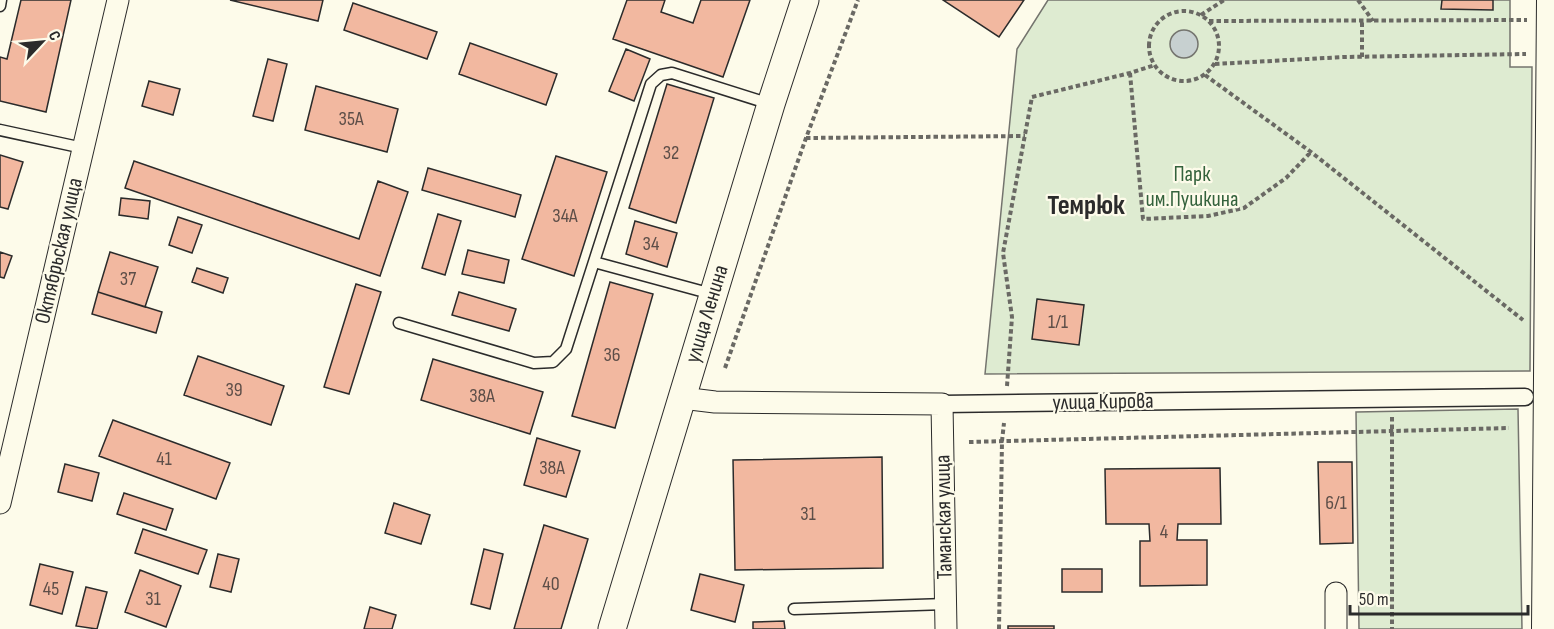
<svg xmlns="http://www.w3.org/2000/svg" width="1554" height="629" font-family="'Sofia Sans Condensed',sans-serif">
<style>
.green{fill:#deebd1;stroke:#74746e;stroke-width:1.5}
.water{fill:#c7d0d0;stroke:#74746e;stroke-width:1.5}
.building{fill:#f2b8a0;stroke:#2b2b2b;stroke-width:1.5}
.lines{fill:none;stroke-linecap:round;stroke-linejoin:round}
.service-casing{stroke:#2b2b2b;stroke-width:13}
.pedestrian-casing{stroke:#2b2b2b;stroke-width:19}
.minor-casing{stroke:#2b2b2b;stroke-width:23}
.tertiary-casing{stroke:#2b2b2b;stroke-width:29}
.secondary-casing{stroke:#2b2b2b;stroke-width:32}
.path{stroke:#6a6964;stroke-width:4;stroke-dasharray:4.5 3;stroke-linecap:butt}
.service{stroke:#fdfbea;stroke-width:10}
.pedestrian{stroke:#fdfbea;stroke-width:16}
.minor{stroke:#fdfbea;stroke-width:21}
.tertiary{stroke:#fdfbea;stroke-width:27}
.secondary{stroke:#fdfbea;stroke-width:30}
.labels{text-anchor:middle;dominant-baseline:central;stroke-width:4.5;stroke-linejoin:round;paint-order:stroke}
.number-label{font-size:20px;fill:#5d4e48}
.park-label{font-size:22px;fill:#34623c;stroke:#fdfbea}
.street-label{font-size:22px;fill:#2b2b2b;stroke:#fdfbea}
.district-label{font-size:28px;font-weight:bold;fill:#2b2b2b;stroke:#fdfbea}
</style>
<rect width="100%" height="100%" fill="#fdfbea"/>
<path class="green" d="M1048 0H1510V67H1532L1530 371 985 374 1017 49Z
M1518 409 1522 629H1359L1356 412Z"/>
<path class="water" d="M1170 44a14 14 0 1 1 28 0a14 14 0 1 1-28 0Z"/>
<path class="building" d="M21 0H71L46 112 0 101V57L7 59Z
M230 0H323L318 21Z
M627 0H665L661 12 693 23 701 0H750L723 77 613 39Z
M943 0H1024L999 37Z
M1442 0H1493V10L1441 9Z
M353 3 437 32 427 59 344 30Z
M470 43 557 74 546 105 459 74Z
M626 49 650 59 634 101 609 91Z
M268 59 287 64 273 121 253 116Z
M149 81 180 89 173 115 142 106Z
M667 84 714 98 676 223 629 208Z
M316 86 398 109 387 152 305 130Z
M0 155 23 162 8 209 0 207Z
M556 156 607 172 574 276 522 259Z
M134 161 359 239 378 181 408 192 380 276 125 188Z
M428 168 521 195 515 217 422 190Z
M121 198 150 201 148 219 119 215Z
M438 214 461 221 445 275 422 268Z
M178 217 202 225 192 253 169 245Z
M635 221 677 233 667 267 626 254Z
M468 250 509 260 504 283 462 274Z
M0 252 12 256 4 278 0 277Z
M110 252 158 267 145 307 98 292Z
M197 268 228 278 223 293 192 282Z
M610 282 653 294 615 428 572 416Z
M356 284 381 292 349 394 324 387Z
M98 292 162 312 156 333 92 314Z
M459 292 516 309 509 331 452 315Z
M1037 299 1084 305 1079 345 1032 339Z
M198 356 284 386 271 425 184 395Z
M433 359 543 392 530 434 421 400Z
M113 420 230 463 216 499 99 456Z
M537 438 580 451 566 497 524 485Z
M882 457 883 568 735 570 733 460Z
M1318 462H1352L1353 543 1320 544Z
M65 464 99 473 92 501 58 492Z
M1220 468 1221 524H1178L1177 540H1207V585L1140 586V541H1150L1149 524H1106L1105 469Z
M124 493 173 509 166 530 117 514Z
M394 503 430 515 421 544 385 533Z
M544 525 588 539 561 629H514Z
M143 529 207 550 198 574 135 553Z
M484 549 503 554 490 609 471 604Z
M218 554 239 559 231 592 210 587Z
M40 564 73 572 62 614 30 605Z
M1062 569H1102V592H1062Z
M140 570 181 586 166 627 125 612Z
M700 574 744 585 735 622 691 610Z
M86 587 107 592 97 629 76 626Z
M370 607 396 615 392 629H364Z
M784 621 785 629H753V622Z
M1008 626H1054V629H1008Z"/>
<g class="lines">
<defs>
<path id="service" d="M0 6 1 0
M0 130 83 148
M594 262 712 294
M399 323 534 363 553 362 566 349 651 84 661 75 672 73 770 104
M794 609 946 604"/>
<path id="pedestrian" d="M942 404 1525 397"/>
<path id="minor" d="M682 398 715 402 942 404 946 629
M0 503 118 0
M1336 593V629"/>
<path id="tertiary" d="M612 629 771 104 805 0"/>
<path id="secondary" d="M1547 629 1552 0"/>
</defs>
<use href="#service" class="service-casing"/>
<use href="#pedestrian" class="pedestrian-casing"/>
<use href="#minor" class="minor-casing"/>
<use href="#tertiary" class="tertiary-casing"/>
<use href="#secondary" class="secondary-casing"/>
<path class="path" d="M1358 0 1373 21
M1149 46a35 35 0 1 1 70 0a35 35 0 1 1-70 0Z
M1201 15 1224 0
M1209 21 1527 20
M1362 57V21
M1215 64 1344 57 1526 54
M1130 73 1143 219 1208 216 1244 208 1286 178 1311 152
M1205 75 1311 152 1523 320
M806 138 1025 136
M725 368 806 138 858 0
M1007 386 1012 317 1003 253 1032 97 1130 73 1155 65
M1392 417V629
M969 442 1509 428
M999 629 1002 441 1004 423"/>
<use href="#service" class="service"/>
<use href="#pedestrian" class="pedestrian"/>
<use href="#minor" class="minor"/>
<use href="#tertiary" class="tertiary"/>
<use href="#secondary" class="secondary"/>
</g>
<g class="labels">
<g class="number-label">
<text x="351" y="119">35А</text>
<text x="671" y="153">32</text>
<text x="565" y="216">34А</text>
<text x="651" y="244">34</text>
<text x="128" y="279">37</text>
<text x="1058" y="322">1/1</text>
<text x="612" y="355">36</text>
<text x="234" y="390">39</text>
<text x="482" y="396">38А</text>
<text x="164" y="459">41</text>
<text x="552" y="468">38А</text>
<text x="1336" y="503">6/1</text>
<text x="808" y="514">31</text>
<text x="1164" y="532">4</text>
<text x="551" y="584">40</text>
<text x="51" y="589">45</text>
<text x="153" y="599">31</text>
</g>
<g class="park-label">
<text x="1192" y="174">Парк<tspan x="1192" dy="25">им.Пушкина</tspan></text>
</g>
<g class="street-label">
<text transform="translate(59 251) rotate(-77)">Октябрьская улица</text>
<text transform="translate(707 314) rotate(-73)">улица Ленина</text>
<text transform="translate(1103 402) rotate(-1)">улица Кирова</text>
<text transform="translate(944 517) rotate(-91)">Таманская улица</text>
</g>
<g class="district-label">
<text x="1086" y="205">Темрюк</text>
</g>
</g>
<g transform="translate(42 42) rotate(64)" stroke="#fdfbea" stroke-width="4.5" paint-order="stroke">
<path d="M0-4.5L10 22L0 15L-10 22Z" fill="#2b2b2b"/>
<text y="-9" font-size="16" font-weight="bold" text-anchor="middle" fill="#2b2b2b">С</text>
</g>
<path d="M1350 605v9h178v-9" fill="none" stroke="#2b2b2b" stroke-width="3"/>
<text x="1359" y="605" font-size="18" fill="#2b2b2b" stroke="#fdfbea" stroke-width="4.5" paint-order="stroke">50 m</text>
</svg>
